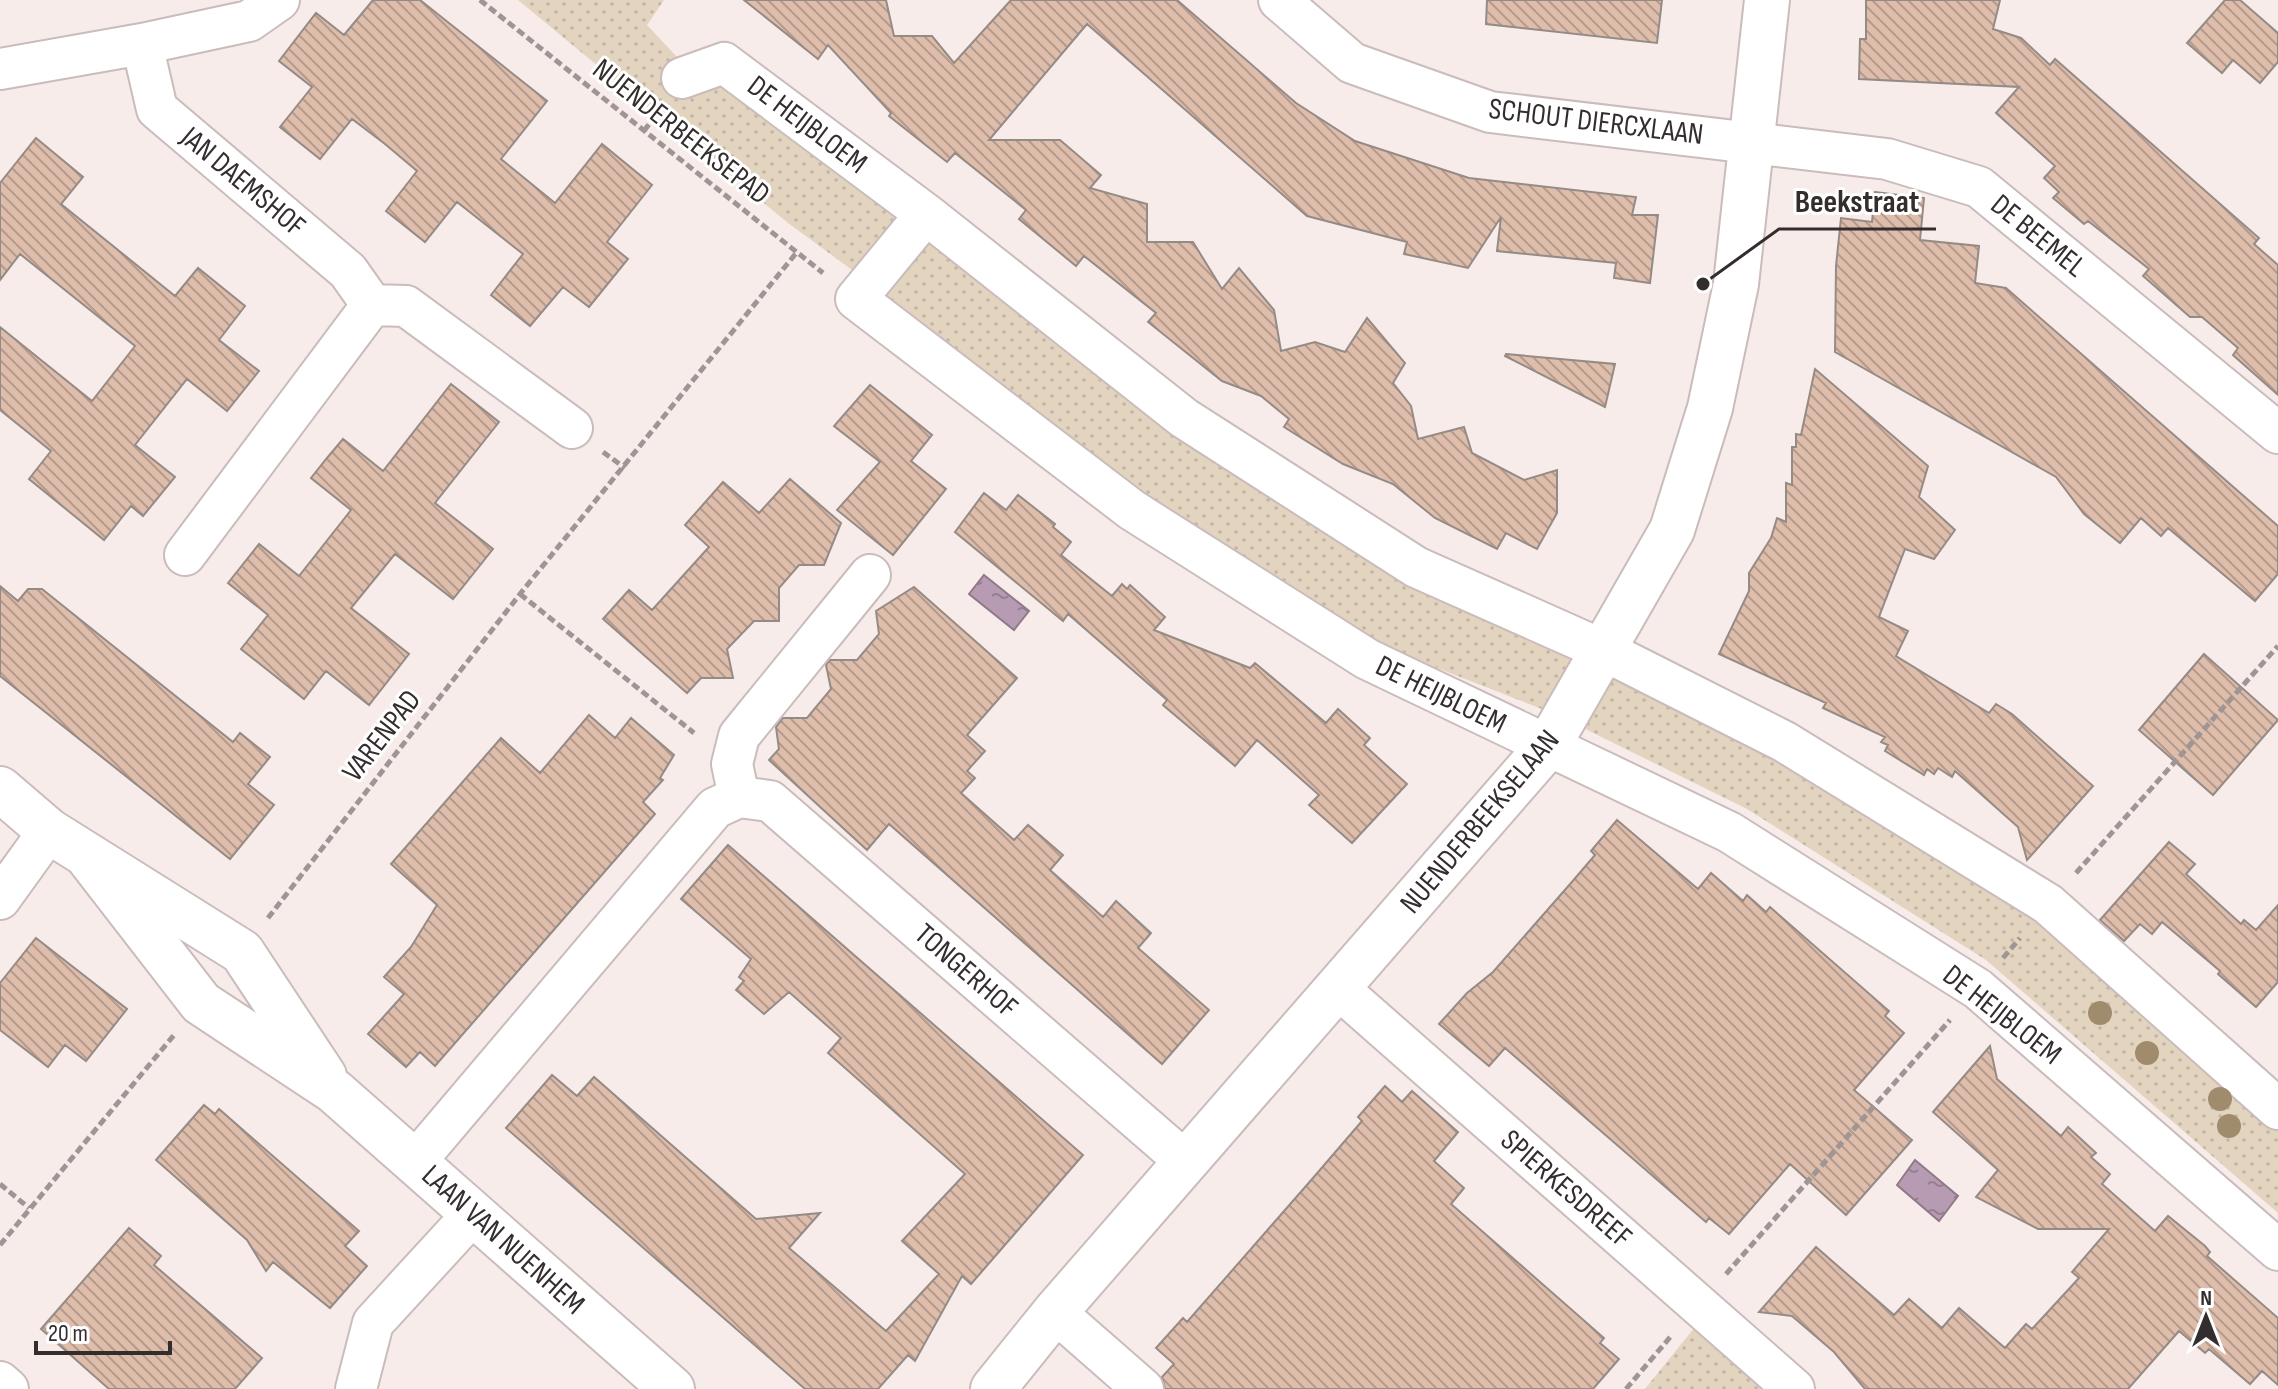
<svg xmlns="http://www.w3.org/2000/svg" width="2278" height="1389" font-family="'Sofia Sans Condensed',sans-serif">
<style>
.grass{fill:url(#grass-dots)}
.water{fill:url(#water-ripples);stroke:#8f7a8a;stroke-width:2}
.building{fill:url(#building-back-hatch);stroke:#958b86;stroke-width:2}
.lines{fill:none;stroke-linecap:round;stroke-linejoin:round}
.minor-casing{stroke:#c9bcbb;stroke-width:44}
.tertiary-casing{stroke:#c9bcbb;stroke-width:48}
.path{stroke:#9e9594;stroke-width:5;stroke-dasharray:8 4;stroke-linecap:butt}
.minor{stroke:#fff;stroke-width:40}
.tertiary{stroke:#fff;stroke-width:44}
.tree{fill:#a18b6d}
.labels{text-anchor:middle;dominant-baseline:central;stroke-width:6;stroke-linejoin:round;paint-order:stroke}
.street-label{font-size:30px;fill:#332e2d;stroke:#fff}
.leader{fill:none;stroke:#332e2d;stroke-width:3}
.callout-dot{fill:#332e2d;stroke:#fff;stroke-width:3}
.callout-label{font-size:32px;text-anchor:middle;font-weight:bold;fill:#332e2d;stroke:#fff;stroke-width:6;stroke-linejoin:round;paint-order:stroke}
</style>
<defs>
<pattern id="grass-dots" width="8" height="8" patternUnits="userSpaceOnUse" patternTransform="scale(2)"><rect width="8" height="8" fill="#e3d4c0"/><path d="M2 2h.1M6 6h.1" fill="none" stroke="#c3b6a5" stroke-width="1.8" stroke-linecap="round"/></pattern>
<pattern id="water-ripples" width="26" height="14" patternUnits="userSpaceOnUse" patternTransform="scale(2)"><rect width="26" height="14" fill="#b79bb2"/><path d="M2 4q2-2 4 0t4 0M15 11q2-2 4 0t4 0" fill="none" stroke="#957f91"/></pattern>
<pattern id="building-back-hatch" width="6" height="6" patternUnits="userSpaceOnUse" patternTransform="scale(2)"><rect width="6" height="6" fill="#debdab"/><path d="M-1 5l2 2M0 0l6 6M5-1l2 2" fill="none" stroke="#b59a8c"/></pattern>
</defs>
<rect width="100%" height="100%" fill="#f8ecea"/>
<path class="grass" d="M518 0H664L647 25 678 58 720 43 922 194 1180 398 1412 547 2034 902 2278 1119V1213L1986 960 1747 809 1557 715 1363 639 1128 489 863 278 788 223Z
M1707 1312 1789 1389H1645Z"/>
<path class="water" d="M984 575 1029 611 1014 630 969 594Z
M1915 1160 1958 1196 1939 1221 1897 1185Z"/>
<path class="building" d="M373 0H420L547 101 501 159 555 203 602 144 652 185 607 242 628 259 589 307 563 287 530 326 491 295 523 254 457 202 425 242 386 211 417 171 385 144 352 119 320 159 280 127 312 87 279 61 316 13 344 35Z
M744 0H886L894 36H932L954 63 1011 0H1177L1296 103 1355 141 1469 178 1636 197 1632 215H1658L1650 283 1614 278 1616 263 1497 251 1501 217 1468 268 1404 254 1407 242 1307 216 1087 24 989 140H1060L1101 175 1090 188 1147 204V242H1193L1222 289 1239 268 1274 310 1281 351 1315 342 1345 352 1367 318 1405 363 1393 383 1411 406 1418 439 1464 427 1472 453 1524 480 1557 470V513L1537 549 1506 533 1497 549 1435 518 1393 484 1343 464 1284 427 1289 419 1261 396 1222 381 1148 322 1156 313 1084 256 1076 266 1019 219 1026 210 955 153 947 162 889 116 891 113 828 45 818 59Z
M1487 0H1662L1657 43 1486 24Z
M1866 0H2000L1993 29 2021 38 2050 65 2055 59 2259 238 2254 244 2278 265V395L2233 355 2238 348 2202 317H2190L2143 276 2149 269 2088 221 2084 224 2053 198 2059 192 2044 178 2055 166 1996 113 2019 87 1859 79 1860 39H1866Z
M2225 0H2240L2278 33V62L2260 83 2233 60 2222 73 2187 43Z
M36 138 83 177 61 204 175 296 198 268 245 306 219 340 259 371 227 411 187 379 135 445 175 477 143 516 131 506 104 540 29 479 51 451 0 410V327L92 401 135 346 20 254 0 280V183Z
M1875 192 1924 198 1920 240 1979 246 1975 283 2006 288 2278 526V574L2255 601 2168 528 2161 536 2141 518 2120 543 2084 514 2056 477 1835 352 1836 266 1841 218 1872 222Z
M1506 354 1615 364 1605 407 1505 356Z
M1815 369 1928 466 1919 497 1955 530 1934 559 1905 549 1879 617 1908 631 1896 656 1989 713 1996 704 2012 714 2093 786 2027 860 2018 827 1955 771 1952 777 1938 768 1934 774 1927 769 1924 775 1885 751 1888 745 1881 742 1885 737 1823 708 1826 703 1719 654 1749 591V573L1771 538 1777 518 1786 522V483L1792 485V447H1796V434L1801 435Z
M451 384 499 422 435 503 493 549 453 599 395 554 351 608 409 654 369 705 326 671 304 699 241 649 268 615 228 583 259 544 299 576 351 510 311 478 327 458 343 439 383 471Z
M870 385 932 435 911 461 946 489 893 555 837 510 880 462 834 426Z
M790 479 841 523 824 565H799L779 588V621H754L727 649 733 678H701L687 693 603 619 629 590 652 610 709 547 685 525 723 482 759 513Z
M984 493 1006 510 1018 495 1055 524 1053 527 1071 542 1061 555 1112 596 1122 584 1127 589 1130 585 1165 617 1154 630 1250 668 1255 663 1326 723 1338 709 1370 738 1364 745 1407 784 1352 843 1309 805 1319 795 1257 740 1235 766 1163 705 1167 700 1068 614 1063 621 955 532Z
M0 586 18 601 28 589H42L233 742 240 733 270 757 248 784 274 805 230 859 0 676Z
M914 587 1017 678 967 735 985 751 967 771 975 778 961 793 1014 840 1028 825 1063 855 1050 870 1103 917 1116 901 1151 933 1138 948 1209 1010 1162 1064 889 824 867 850 769 760 779 749 776 727 783 718H807L831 689 826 665 830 660H857L879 634 876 611Z
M2204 654 2278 720 2213 795 2139 730Z
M589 715 615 738 631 718 674 755 660 778 663 780 643 802 655 814 435 1066 420 1052 406 1067 368 1034 404 994 384 977 411 947 437 905 391 864 501 738 540 773Z
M1617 820 1698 889 1711 873 1743 901 1747 895 1766 912 1770 907 1889 1011 1885 1016 1904 1033 1854 1090 1912 1140 1846 1215 1790 1164 1729 1234 1709 1218 1706 1222 1505 1048 1489 1066 1439 1024 1467 993 1493 972 1571 883 1595 855 1591 851Z
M2169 842 2195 864 2186 874 2241 924 2244 920 2256 930 2278 905V982L2256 1007 2218 974 2220 971 2162 922 2152 934 2140 924 2124 941 2100 920Z
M728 845 1083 1155 971 1284 962 1276 915 1361 908 1355 878 1389H805L506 1128 552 1075 577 1096 594 1077 756 1219 820 1213 789 1248 886 1331 939 1274 902 1241 965 1174 828 1053 841 1038 789 992 764 1014 736 990 744 981 739 977 751 959 681 899Z
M36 938 127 1009 86 1061 65 1045 48 1067 0 1030V983Z
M1990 1046 1997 1079 2061 1136 2068 1127 2096 1153 2091 1157 2110 1174 2102 1184 2155 1231 2168 1216 2205 1246 2210 1252 2207 1256 2278 1318V1385L2262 1371 2250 1384 2209 1349 2205 1353 2179 1331 2128 1389H1865L1834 1352 1792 1316 1759 1312 1816 1247 1894 1315 1909 1299 1942 1328 1959 1308 2005 1348 2026 1324 2032 1329 2079 1278 2072 1272 2109 1229H2038L1976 1197 1998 1170 1933 1112Z
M1385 1086 1402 1102 1412 1091 1458 1132 1434 1161 1464 1188 1451 1204 1604 1338 1600 1343 1619 1359 1593 1389H1165L1162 1377 1174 1364 1156 1348 1183 1318 1187 1322 1313 1178 1362 1121 1358 1117Z
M204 1105 215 1114 219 1109 359 1231 345 1246 367 1266 330 1308 273 1262 266 1271 247 1240 156 1160Z
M129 1228 161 1256 154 1265 262 1358 235 1389H109L41 1329Z"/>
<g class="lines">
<defs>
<path id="minor" d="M1279 0 1352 63 1490 112 1887 159 1979 187 2278 433
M142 44 157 109 348 271 372 305 406 306 572 428
M0 69 142 44 249 21 279 0
M682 78 724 63 926 214 1184 418 1416 567 1605 651 1785 742 2048 904 2278 1109
M926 214 856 299 1132 510 1367 659 1729 832 1978 989 2278 1250
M185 555 372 305
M870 575 739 736 732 764 739 797 770 801 1186 1162
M0 899 49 831
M1339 989 1794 1389
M415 1162 715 808 739 797
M1055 1312 1143 1389
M0 1382 8 1389
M356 1389 373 1323 473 1214"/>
<path id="tertiary" d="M0 789 49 831 242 952 324 1076
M88 857 201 1003 334 1091 672 1389
M993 1389 1055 1312 1548 746 1672 530 1710 408 1736 284 1767 0"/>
</defs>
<use href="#minor" class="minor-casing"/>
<use href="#tertiary" class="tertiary-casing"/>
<path class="path" d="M480 0 823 273
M644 131 658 112
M603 452 625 468
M520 594 694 733
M2076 873 2278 646
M268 918 520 594 797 252
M2003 958 2020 938
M0 1184 29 1208
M0 1245 174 1035
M1726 1274 1950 1020
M1626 1389 1672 1335"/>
<use href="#minor" class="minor"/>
<use href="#tertiary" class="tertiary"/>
</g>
<g class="tree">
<circle cx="2100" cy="1013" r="12"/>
<circle cx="2147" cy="1053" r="12"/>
<circle cx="2220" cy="1099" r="12"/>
<circle cx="2229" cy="1126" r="12"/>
</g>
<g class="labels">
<g class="street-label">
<text transform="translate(1596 122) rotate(7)">SCHOUT DIERCXLAAN</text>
<text transform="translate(807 125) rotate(37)">DE HEIJBLOEM</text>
<text transform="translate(681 132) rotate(38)">NUENDERBEEKSEPAD</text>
<text transform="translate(243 182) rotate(40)">JAN DAEMSHOF</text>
<text transform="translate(2038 236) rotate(39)">DE BEEMEL</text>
<text transform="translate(1441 695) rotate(26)">DE HEIJBLOEM</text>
<text transform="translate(382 736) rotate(-52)">VARENPAD</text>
<text transform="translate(1480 822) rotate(-50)">NUENDERBEEKSELAAN</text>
<text transform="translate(966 971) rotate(41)">TONGERHOF</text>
<text transform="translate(2002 1015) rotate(38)">DE HEIJBLOEM</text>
<text transform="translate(1566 1189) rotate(41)">SPIERKESDREEF</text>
<text transform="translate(503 1240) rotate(42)">LAAN VAN NUENHEM</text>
</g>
</g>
<path class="leader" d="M1703 284L1779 229H1936"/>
<circle class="callout-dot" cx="1703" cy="284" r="8"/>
<g class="callout-label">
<text x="1857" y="212">Beekstraat</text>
</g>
<g transform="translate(2206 1317)" stroke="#ffffff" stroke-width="6" paint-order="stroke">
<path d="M0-6L14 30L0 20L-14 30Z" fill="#332e2d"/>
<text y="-12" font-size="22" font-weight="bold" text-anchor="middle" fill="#332e2d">N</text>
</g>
<path d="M36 1341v12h134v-12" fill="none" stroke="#332e2d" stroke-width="4"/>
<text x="48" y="1341" font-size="24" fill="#332e2d" stroke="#ffffff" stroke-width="6" paint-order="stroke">20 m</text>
</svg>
